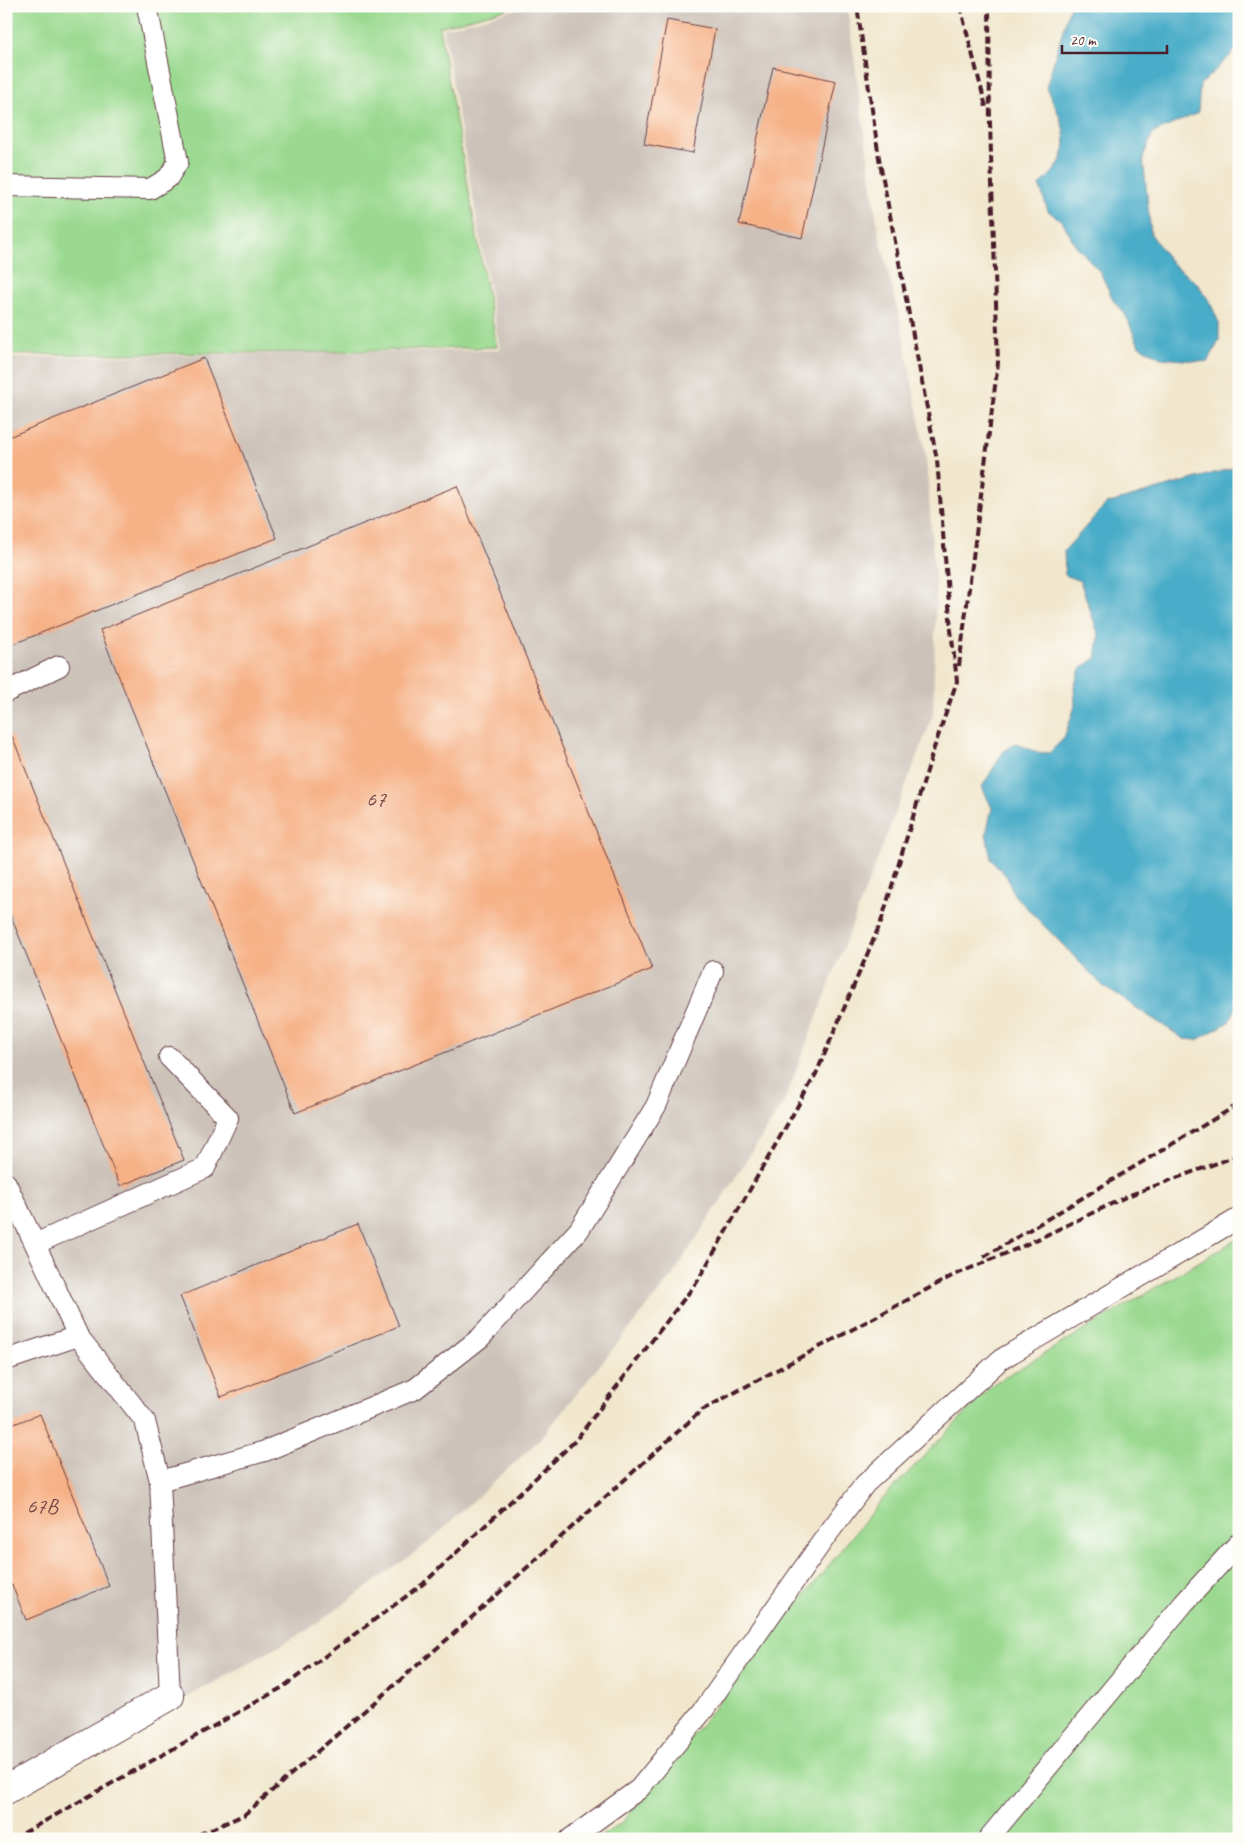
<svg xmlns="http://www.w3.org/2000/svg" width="1245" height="1845" font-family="Caveat,sans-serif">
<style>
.industrial{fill:#ccc2b9}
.green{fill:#9ad98f;stroke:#727c5d}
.water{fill:#48acc8;stroke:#49667a}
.building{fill:#f6b186}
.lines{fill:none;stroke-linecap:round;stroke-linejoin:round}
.service-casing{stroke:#633d43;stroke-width:22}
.minor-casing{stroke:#633d43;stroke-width:30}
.service{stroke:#fff;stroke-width:20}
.minor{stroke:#fff;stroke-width:28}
.rail{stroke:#4a1f2b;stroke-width:4;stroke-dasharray:8 4;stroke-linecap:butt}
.labels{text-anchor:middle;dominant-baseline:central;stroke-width:4;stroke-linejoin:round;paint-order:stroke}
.number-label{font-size:22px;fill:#754442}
</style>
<rect width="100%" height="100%" fill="#fdfcf7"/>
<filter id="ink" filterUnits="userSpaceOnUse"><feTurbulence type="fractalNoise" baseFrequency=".02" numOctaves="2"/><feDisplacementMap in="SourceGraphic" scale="10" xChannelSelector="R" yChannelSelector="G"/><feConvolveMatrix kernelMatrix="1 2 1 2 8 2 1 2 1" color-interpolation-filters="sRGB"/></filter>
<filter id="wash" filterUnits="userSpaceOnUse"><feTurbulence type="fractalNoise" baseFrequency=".0096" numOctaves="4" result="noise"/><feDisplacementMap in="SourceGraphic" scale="20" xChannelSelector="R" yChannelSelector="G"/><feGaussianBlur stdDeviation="1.12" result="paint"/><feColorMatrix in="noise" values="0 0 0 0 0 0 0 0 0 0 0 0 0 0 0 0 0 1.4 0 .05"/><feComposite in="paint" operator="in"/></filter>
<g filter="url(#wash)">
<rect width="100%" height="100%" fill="#f1e7cd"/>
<path class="industrial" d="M528 6H847L878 230 901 324 926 457 936 594 933 715 784 1102 672 1276 541 1438 429 1542 308 1630 6 1798V358L500 350 443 29Z"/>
<path class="green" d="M6 6H506L507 9 439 27 497 347 332 352 6 355Z
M1239 1238V1839H597L623 1822 878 1504 993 1384Z"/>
<path class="water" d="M1070 6H1239V47L1200 85 1198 113 1153 133 1143 157 1151 234 1172 264 1196 282 1210 302 1219 323V341L1208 362 1161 358 1139 346 1125 314 1114 302 1100 272 1074 243 1063 222 1048 211 1039 185C1078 155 1066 126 1046 88Z
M1239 466V1002L1229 1022 1197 1040 1184 1039 1103 986 1014 895 1007 877 991 859 986 834 992 808 982 787 1003 752 1016 743 1036 752 1049 753 1064 738 1075 706 1074 687 1080 669 1096 658 1099 636 1080 581 1065 575 1064 551 1106 504Z"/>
<g id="blocks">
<path class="building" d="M667 20 715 29 693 153 644 144Z
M773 67 836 81 802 238 739 224Z
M204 358 277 538 6 647V438Z
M457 486 652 969 295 1113 100 630Z
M12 736 184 1160 120 1186 6 904V738Z
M358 1224 399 1326 221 1397 180 1296Z
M40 1414 109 1586 26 1620 12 1585 6 1587V1427Z"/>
</g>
</g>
<g filter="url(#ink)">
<use href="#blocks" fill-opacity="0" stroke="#633d43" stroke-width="1"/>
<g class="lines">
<defs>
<path id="service" d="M6 186 150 189 168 178 178 162 147 6
M6 692 59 666
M6 1183 35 1244
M78 1336 35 1244 205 1168 228 1118 169 1057
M6 1360 78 1336 145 1421 160 1481
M170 1696 160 1481 265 1451 415 1389 480 1338 579 1230 656 1106 713 971
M570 1839 639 1789 705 1708 824 1539 865 1484 1000 1360 1239 1218
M988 1839 1184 1603 1239 1543"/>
<path id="minor" d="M6 1790 170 1696"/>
</defs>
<use href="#service" class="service-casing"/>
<use href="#minor" class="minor-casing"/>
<use href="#service" class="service"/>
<use href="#minor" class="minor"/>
<path class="rail" d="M960 6 986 107
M959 666 998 363 990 124 989 6
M984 1257 1239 1104
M13 1839 283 1687 423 1584 575 1441 697 1282 816 1074 881 922 934 748 957 681 951 630 937 460 879 158 857 6
M188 1839 244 1815 451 1636 702 1410 952 1276 1021 1247 1130 1195 1239 1155"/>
</g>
</g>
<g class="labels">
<g class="number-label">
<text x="376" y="799">67</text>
<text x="42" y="1506">67В</text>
</g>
</g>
<rect width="1245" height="1845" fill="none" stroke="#fdfcf7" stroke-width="25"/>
<path d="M1062 45v8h105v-8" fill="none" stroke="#4a1f2b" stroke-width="2.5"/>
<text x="1070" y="45" font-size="15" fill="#4a1f2b" stroke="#fdfcf7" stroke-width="4" paint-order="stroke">20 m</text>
</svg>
